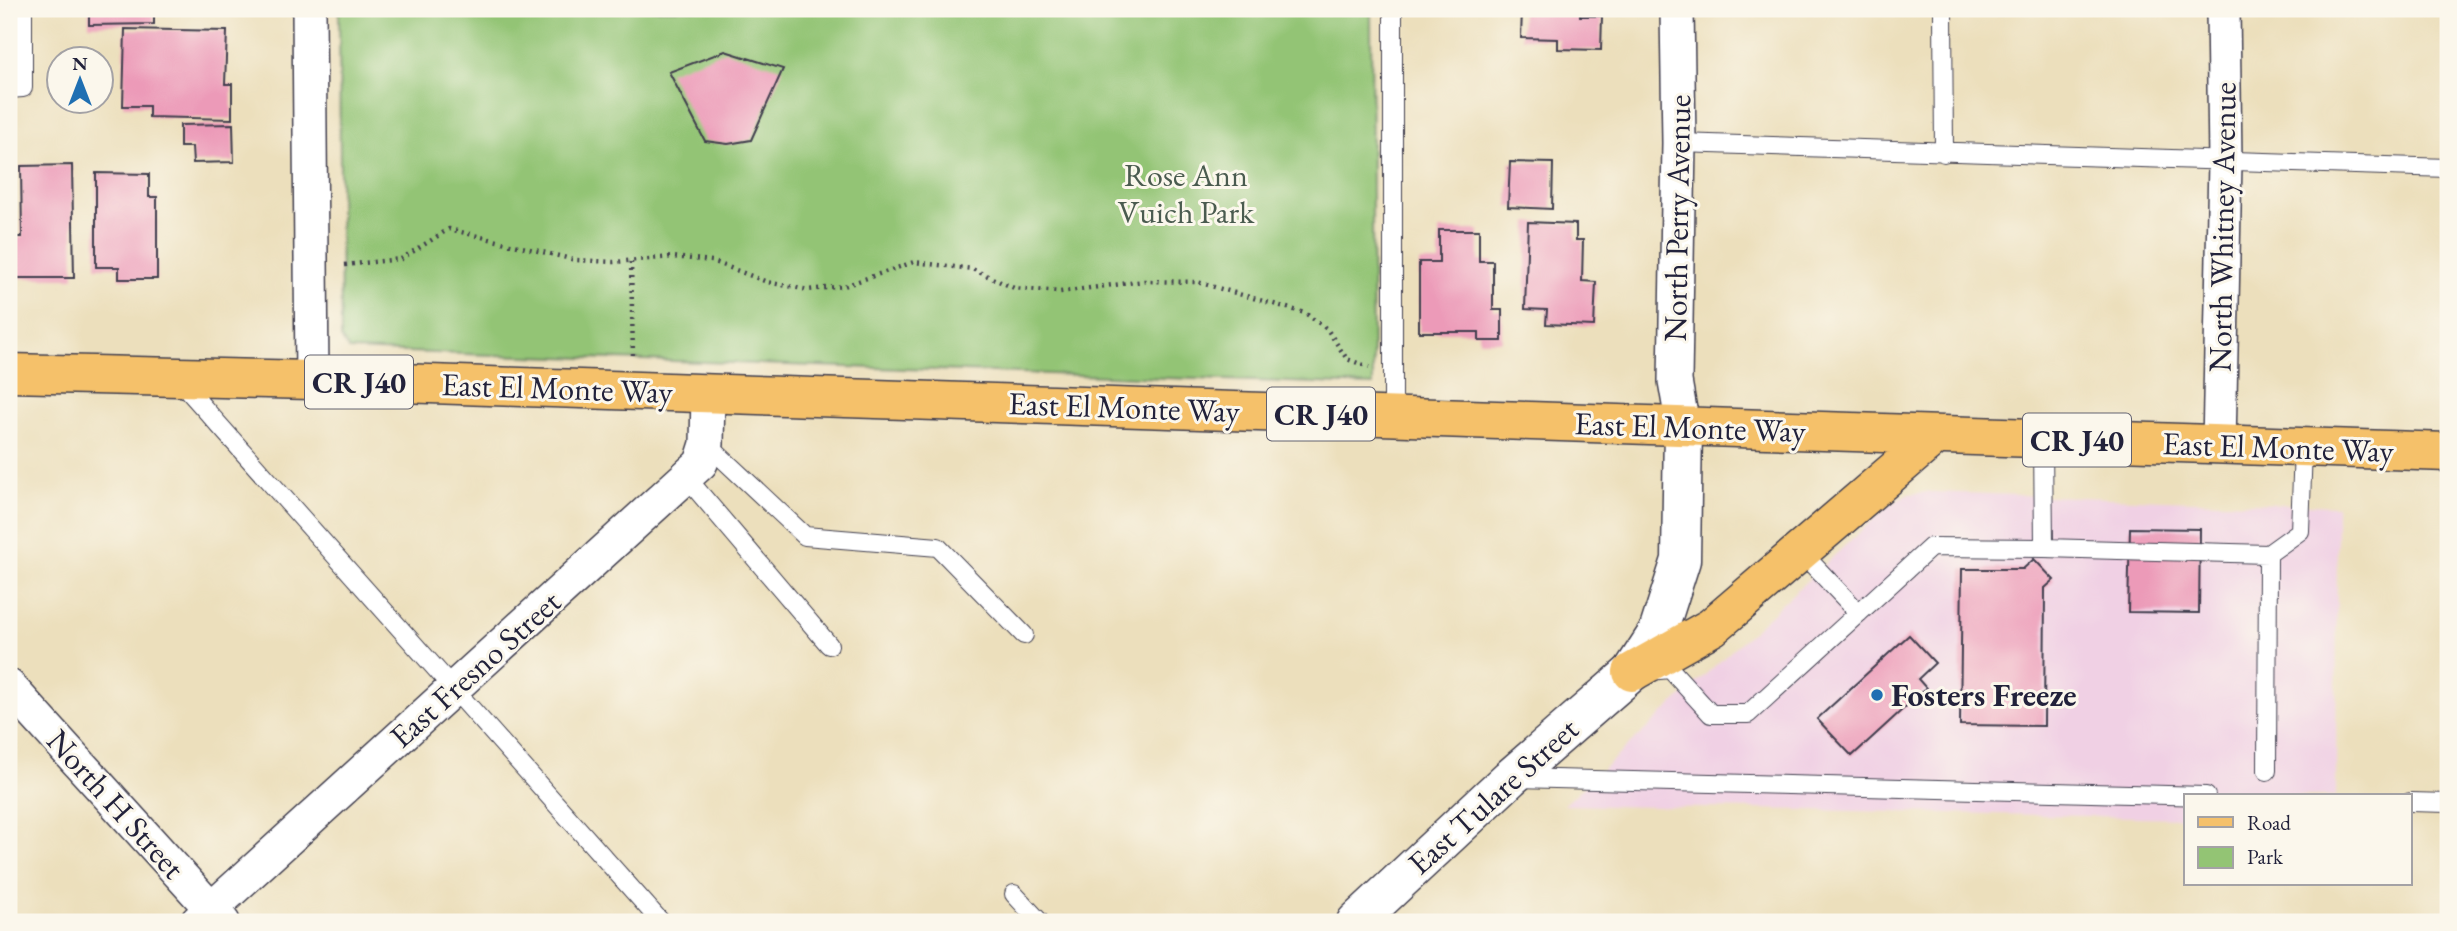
<svg xmlns="http://www.w3.org/2000/svg" width="2457" height="931" font-family="'EB Garamond',serif">
<style>
.built{fill:#f0d0e4}
.park{fill:#93c474;stroke:#5a7358;stroke-width:2}
.building{fill:#ec9ab8}
.lines{fill:none;stroke-linecap:round;stroke-linejoin:round}
.service-casing{stroke:#403e4e;stroke-width:20}
.minor-casing{stroke:#403e4e;stroke-width:36}
.tertiary-casing{stroke:#403e4e;stroke-width:41}
.primary-casing{stroke:#403e4e;stroke-width:41}
.path{stroke:#403e4e;stroke-width:4.5;stroke-dasharray:2 5;stroke-linecap:butt}
.service{stroke:#fff;stroke-width:18}
.minor{stroke:#fff;stroke-width:33}
.tertiary{stroke:#fff;stroke-width:38}
.primary{stroke:#f5c16b;stroke-width:38}
.poi-dot{fill:#1f6fb2;stroke:#fbf7ec;stroke-width:2.5}
.labels{text-anchor:middle;dominant-baseline:central;stroke-width:6;stroke-linejoin:round;paint-order:stroke}
.shield{fill:#fbf7ec;stroke:#636270;stroke-width:2}
.shield-label{font-size:30px;font-weight:bold;fill:#22223b}
.park-label{font-size:32px;fill:#4a5b4f;stroke:#fbf7ec}
.street-label{font-size:32px;fill:#22223b;stroke:#fbf7ec}
.poi-label{font-size:32px;font-weight:bold;fill:#22223b;stroke:#fbf7ec;text-anchor:start}
</style>
<rect width="100%" height="100%" fill="#fbf7ec"/>
<filter id="ink" filterUnits="userSpaceOnUse"><feTurbulence type="fractalNoise" baseFrequency=".0143" numOctaves="2"/><feDisplacementMap in="SourceGraphic" scale="14" xChannelSelector="R" yChannelSelector="G"/><feConvolveMatrix kernelMatrix="1 2 1 2 8 2 1 2 1" color-interpolation-filters="sRGB"/></filter>
<filter id="wash" filterUnits="userSpaceOnUse"><feTurbulence type="fractalNoise" baseFrequency=".00686" numOctaves="4" result="noise"/><feDisplacementMap in="SourceGraphic" scale="28" xChannelSelector="R" yChannelSelector="G"/><feGaussianBlur stdDeviation="1.57" result="paint"/><feColorMatrix in="noise" values="0 0 0 0 0 0 0 0 0 0 0 0 0 0 0 0 0 1.4 0 .05"/><feComposite in="paint" operator="in"/></filter>
<g filter="url(#wash)">
<rect width="100%" height="100%" fill="#ecdfbc"/>
<path class="built" d="M1931 492 2337 506 2336 796H2186V818L1564 805 1888 506 1909 494Z"/>
<path class="park" d="M339 9H1371L1373 385 349 350 341 338Z"/>
<g id="blocks">
<path class="building" d="M89 9H154V24L89 25Z
M1522 9H1580V16H1602L1601 50 1558 49V39L1521 38Z
M125 29 227 31 225 84H232V119L149 117V106H123Z
M725 51 783 69 751 140 728 144 705 141 669 72Z
M233 124 234 162 193 163 192 147H180V125Z
M1510 162 1553 163 1552 209 1508 207Z
M72 165 74 278H9V237H22L21 166Z
M96 173 149 174V197H157V279H119V267H96Z
M1528 222 1576 224V240H1583L1582 281 1596 282 1594 326 1546 324 1547 310 1525 309Z
M1439 230H1479V261H1493V310H1502V341H1479V332H1419V262H1439Z
M2130 528 2200 529 2199 613 2128 612Z
M2034 559 2054 580 2045 588 2044 726 1960 725 1962 569H2023Z
M1909 635 1935 663 1918 679 1926 688 1852 756 1817 719Z"/>
</g>
</g>
<g filter="url(#ink)">
<use href="#blocks" fill-opacity="0" stroke="#403e4e" stroke-width="2"/>
<g class="lines">
<defs>
<path id="service" d="M1393 9V416
M1943 9 1944 153
M9 89 23 88V9
M1679 143 2448 168
M179 380 661 922
M2043 439 2044 548 2268 554 2300 531 2303 448
M707 444 805 536 938 547 1024 635
M686 477 829 645
M1799 550 1859 613
M1649 671 1670 669 1711 714H1748L1931 547 2044 548
M2267 771 2268 554
M1517 778 2206 796
M2410 802 2448 803
M1014 894 1040 922"/>
<path id="minor" d="M309 9 312 380
M1677 9 1679 143 1675 381 1683 427
M2219 445 2225 162 2223 9
M9 686 223 922
M197 922 701 463 707 444 708 393"/>
<path id="tertiary" d="M1356 922 1510 778 1632 672 1658 632 1681 560 1683 427"/>
<path id="primary" d="M9 373 312 380 2448 452
M1632 672 1712 627 1935 436"/>
</defs>
<use href="#service" class="service-casing"/>
<use href="#minor" class="minor-casing"/>
<use href="#tertiary" class="tertiary-casing"/>
<use href="#primary" class="primary-casing"/>
<path class="path" d="M631 262 633 356
M345 265 401 259 449 229 575 260 614 262 673 257 712 261 767 282 808 290 844 286 914 262 972 269 1014 288 1060 292 1144 281 1197 282 1305 313 1327 329 1347 359 1369 367"/>
<use href="#service" class="service"/>
<use href="#minor" class="minor"/>
<use href="#tertiary" class="tertiary"/>
<use href="#primary" class="primary"/>
</g>
</g>
<circle class="poi-dot" cx="1877" cy="695" r="7"/>
<g class="labels">
<g class="shield">
<rect x="305" y="355.5" width="108" height="53" rx="5"/>
<rect x="1267" y="387.5" width="108" height="53" rx="5"/>
<rect x="2023" y="413.5" width="108" height="53" rx="5"/>
</g>
<g class="shield-label">
<text x="359" y="382">CR J40</text>
<text x="1321" y="414">CR J40</text>
<text x="2077" y="440">CR J40</text>
</g>
<g class="park-label">
<text x="1186" y="175">Rose Ann<tspan x="1186" dy="37">Vuich Park</tspan></text>
</g>
<g class="street-label">
<text transform="translate(1677 218) rotate(-89)">North Perry Avenue</text>
<text transform="translate(2222 227) rotate(-89)">North Whitney Avenue</text>
<text transform="translate(557 388) rotate(2)">East El Monte Way</text>
<text transform="translate(1124 407) rotate(2)">East El Monte Way</text>
<text transform="translate(1690 427) rotate(2)">East El Monte Way</text>
<text transform="translate(2278 447) rotate(2)">East El Monte Way</text>
<text transform="translate(475 669) rotate(-42)">East Fresno Street</text>
<text transform="translate(1493 796) rotate(-42)">East Tulare Street</text>
<text transform="translate(116 804) rotate(48)">North H Street</text>
</g>
<g class="poi-label">
<text x="1891" y="695">Fosters Freeze</text>
</g>
</g>
<rect width="2457" height="931" fill="none" stroke="#fbf7ec" stroke-width="35"/>
<rect x="2184" y="794" width="228" height="91" fill="#fbf7ec" stroke="#a4a2a5" stroke-width="2"/>
<rect x="2198" y="817" width="35" height="10" fill="#f5c16b" stroke="#a4a2a5" stroke-width="2"/>
<text x="2247" y="830" font-size="21" fill="#22223b">Road</text>
<rect x="2198" y="847" width="35" height="21" fill="#93c474" stroke="#a4a2a5" stroke-width="2"/>
<text x="2247" y="864" font-size="21" fill="#22223b">Park</text>
<g transform="translate(80 80)"><circle r="33" fill="#fbf7ec" stroke="#a4a2a5" stroke-width="2"/>
<path d="M0-5L12 26L0 18L-12 26Z" fill="#1f6fb2"/>
<text y="-10" font-size="19" font-weight="bold" text-anchor="middle" fill="#22223b">N</text>
</g>
</svg>
